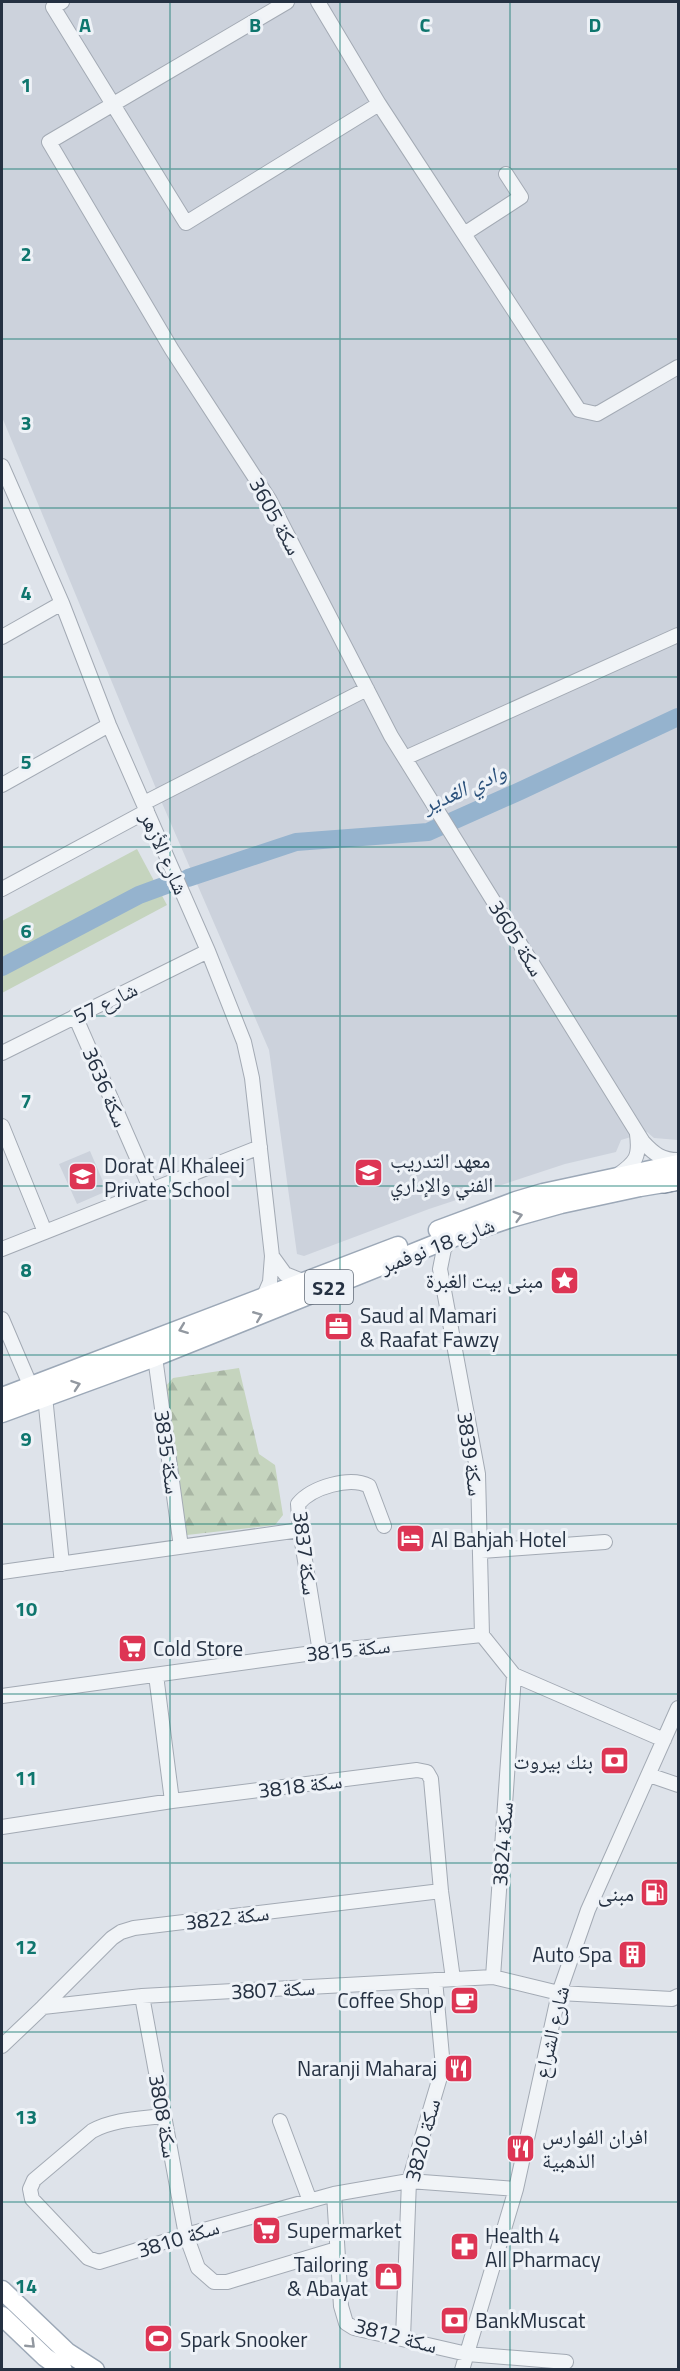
<svg xmlns="http://www.w3.org/2000/svg" width="680" height="2371" font-family="'Titillium Web','Noto Naskh Arabic',sans-serif">
<style>
.built{fill:#ccd2dc}
.grass{fill:#c5d4be}
.forest{fill:url(#forest-firs)}
.lines{fill:none;stroke-linecap:round;stroke-linejoin:round}
.river{stroke:#95b3ce;stroke-width:18}
.minor-casing{stroke:#a3aab4;stroke-width:16}
.major-casing{stroke:#9ca8b7;stroke-width:21}
.highway-casing{stroke:#8491a2;stroke-width:24}
.minor{stroke:#f1f4f7;stroke-width:14}
.major{stroke:#fff;stroke-width:18}
.highway{stroke:#fff;stroke-width:21}
.oneway{stroke:#9298a0}
.grid{fill:none;stroke:#0f766e;stroke-width:1.5;stroke-opacity:0.55}
.labels{text-anchor:middle;dominant-baseline:central;stroke-width:6;stroke-linejoin:round;paint-order:stroke}
.shield{fill:#eef2f7;stroke:#616b78;stroke-width:1.5}
.shield-label{font-size:20px;font-weight:bold;fill:#253142}
.street-label{font-size:21px;fill:#253142;stroke:#eef2f7}
.poi-label{font-size:21px;fill:#253142;stroke:#eef2f7;text-anchor:start}
.water-label{font-size:22px;font-style:italic;fill:#2b517b;stroke:#eef2f7}
.grid-label{font-size:20px;text-anchor:middle;font-weight:bold;fill:#0f766e;stroke:#eef2f7;stroke-width:6;stroke-linejoin:round;paint-order:stroke}
</style>
<defs>
<pattern id="forest-firs" width="22" height="20" patternUnits="userSpaceOnUse" patternTransform="scale(1.5)"><rect width="22" height="20" fill="#c5d4be"/><path d="M5 1l3.5 6h-7zM16 11l3.5 6h-7z" fill="#a9b6a4"/></pattern>
</defs>
<rect width="100%" height="100%" fill="#dee3ea"/>
<path class="built" d="M2 2H678V1140L654 1138 647 1132 621 1140 616 1152 565 1164 429 1209 304 1256 297 1254 269 1050 162 803 2 417Z
M90 1151 107 1191 77 1204 59 1164Z"/>
<path class="grass" d="M137 849 167 905 2 993V921Z"/>
<path class="forest" d="M239 1368 259 1454 275 1465 283 1515 275 1525 187 1535 183 1527 165 1387 173 1378Z"/>
<g class="lines">
<path class="river" d="M188 878 296 842 428 832 520 791 678 717
M2 967 139 895 169 884"/>
<defs>
<path id="minor" d="M62 2 53 7 186 223 379 104
M287 2 49 142 172 350 269 499 391 736 643 1142C654 1154 662 1160 678 1160
M318 2 379 104 579 410 597 414 678 367
M464 234 521 197 506 174
M2 466 62 603 109 725 208 951 244 1042 252 1078 272 1256 270 1282 263 1298
M2 637 62 603
M405 758 678 635
M2 785 109 725
M144 803 367 689
M2 889 147 811
M75 1016 151 1190
M2 1053 208 951
M2 1126 45 1232
M618 1175C636 1162 640 1157 637 1134
M452 1238 444 1249 440 1269 478 1474 482 1635
M2 1249 260 1147
M272 1256 285 1274 305 1282
M2 1319 31 1387
M155 1357 181 1547
M45 1396 62 1564
M481 1551 605 1542
M2 1572 300 1530
M320 1652 300 1530 298 1504C312 1487 350 1476 369 1486L384 1526
M156 1675 172 1801
M2 1696 320 1652 482 1635 514 1675 664 1740
M649 1775 678 1785
M2 1827 172 1801 417 1770 427 1772 431 1779 441 1891 453 1979
M493 1977 514 1675
M142 1996 186 2235 198 2268 214 2282H227L337 2249
M43 2007 112 1938 121 1932 134 1928 441 1891
M2 2046 43 2007 142 1996 493 1977 559 1993 672 1999 678 1996
M164 2116C139 2119 114 2119 92 2131L34 2180 30 2189 32 2199 88 2258 99 2262 186 2235 334 2194 409 2181 516 2189
M280 2121 310 2201
M334 2194 341 2306 346 2323 354 2328 467 2354 566 2362
M403 2338 409 2181 443 2067 435 1980
M462 2370 516 2189 559 1993 588 1910 678 1708"/>
<path id="major" d="M438 1230 516 1201 543 1193 678 1164
M2 1397 398 1246
M2 1413 155 1357 443 1241 511 1218 561 1204 640 1187 676 1181
M2 2290 67 2352 95 2370
M2 2316 45 2357 63 2370"/>
<path id="highway" d="M664 1182 678 1179"/>
</defs>
<use href="#minor" class="minor-casing"/>
<use href="#major" class="major-casing"/>
<use href="#highway" class="highway-casing"/>
<use href="#minor" class="minor"/>
<use href="#major" class="major"/>
<use href="#highway" class="highway"/>
</g>
<defs><path id="oneway-chevron" d="M-2-3.5L2.5 0L-2 3.5" fill="none" stroke-width="1.6" stroke-linecap="round" stroke-linejoin="round" transform="scale(1.5)"/></defs>
<g class="oneway">
<use href="#oneway-chevron" transform="translate(518 1216) rotate(-16)"/>
<use href="#oneway-chevron" transform="translate(258 1316) rotate(-22)"/>
<use href="#oneway-chevron" transform="translate(183 1329) rotate(159)"/>
<use href="#oneway-chevron" transform="translate(76 1385) rotate(-19)"/>
<use href="#oneway-chevron" transform="translate(31 2344) rotate(44)"/>
</g>
<path class="grid" d="M170 2V2370M340 2V2370M510 2V2370M2 169H678M2 339H678M2 508H678M2 677H678M2 847H678M2 1016H678M2 1186H678M2 1355H678M2 1524H678M2 1694H678M2 1863H678M2 2032H678M2 2202H678"/>
<defs>
<symbol id="university-square" viewBox="-11 -11 22 22"><rect x="-9" y="-9" width="18" height="18" rx="4" fill="#dd3554" stroke="#eef2f7"/><path d="M0-5L7-2L0 1L-7-2ZM-4 1L0 2.5L4 1V4Q0 6-4 4Z" fill="#fff"/></symbol>
<symbol id="school-square" viewBox="-11 -11 22 22"><rect x="-9" y="-9" width="18" height="18" rx="4" fill="#dd3554" stroke="#eef2f7"/><path d="M0-5L7-2L0 1L-7-2ZM-4 1L0 2.5L4 1V4Q0 6-4 4Z" fill="#fff"/></symbol>
<symbol id="sight-square" viewBox="-11 -11 22 22"><rect x="-9" y="-9" width="18" height="18" rx="4" fill="#dd3554" stroke="#eef2f7"/><path d="M0-6L1.8-2.2L6-1.7L2.9 1.2L3.7 5.4L0 3.3L-3.7 5.4L-2.9 1.2L-6-1.7L-1.8-2.2Z" fill="#fff"/></symbol>
<symbol id="office-square" viewBox="-11 -11 22 22"><rect x="-9" y="-9" width="18" height="18" rx="4" fill="#dd3554" stroke="#eef2f7"/><path d="M-6-3h4V-5.5h4V-3h4V5H-6ZM-1-4.5V-3h2v-1.5ZM-6 0V1H6V0Z" fill="#fff"/></symbol>
<symbol id="hotel-square" viewBox="-11 -11 22 22"><rect x="-9" y="-9" width="18" height="18" rx="4" fill="#dd3554" stroke="#eef2f7"/><path d="M-6-4.5h1.5V1H6V5H4.5V3h-9V5H-6ZM-4 0a1.8 1.8 0 1 1 3.6 0ZM.5 0V-2.5h3Q6-2.5 6 0Z" fill="#fff"/></symbol>
<symbol id="supermarket-square" viewBox="-11 -11 22 22"><rect x="-9" y="-9" width="18" height="18" rx="4" fill="#dd3554" stroke="#eef2f7"/><path d="M-6-5.5h2.5l.6 2H6L4.5 2H-2.5L-4.4-4H-6ZM-1.5 3.2a1.3 1.3 0 1 0 .1 0ZM3 3.2a1.3 1.3 0 1 0 .1 0Z" fill="#fff"/></symbol>
<symbol id="bank-square" viewBox="-11 -11 22 22"><rect x="-9" y="-9" width="18" height="18" rx="4" fill="#dd3554" stroke="#eef2f7"/><path d="M-6-4H6V4H-6ZM0-2.3a2.3 2.3 0 1 0 0 4.6a2.3 2.3 0 1 0 0-4.6Z" fill="#fff"/></symbol>
<symbol id="fuel-square" viewBox="-11 -11 22 22"><rect x="-9" y="-9" width="18" height="18" rx="4" fill="#dd3554" stroke="#eef2f7"/><path d="M-5.5-6h7V0h2V4h1.3V-2.5L3-4.5l.8-.8L6-3V5H2.5V1h-1V6h-7ZM-4.2-4.7v3.2H.2V-4.7Z" fill="#fff"/></symbol>
<symbol id="building-square" viewBox="-11 -11 22 22"><rect x="-9" y="-9" width="18" height="18" rx="4" fill="#dd3554" stroke="#eef2f7"/><path d="M-4-6H4V6H1V3H-1V6H-4ZM-2.5-4.3h1.7v1.8h-1.7ZM.8-4.3h1.7v1.8H.8ZM-2.5-1h1.7V.8h-1.7ZM.8-1h1.7V.8H.8Z" fill="#fff"/></symbol>
<symbol id="cafe-square" viewBox="-11 -11 22 22"><rect x="-9" y="-9" width="18" height="18" rx="4" fill="#dd3554" stroke="#eef2f7"/><path d="M-5.5-4.5H6V0H3Q3 3.5 0 3.5H-2.5Q-5.5 3.5-5.5 0ZM3-3.2v2h1.7v-2ZM-6 4.5H4V6H-6Z" fill="#fff"/></symbol>
<symbol id="restaurant-square" viewBox="-11 -11 22 22"><rect x="-9" y="-9" width="18" height="18" rx="4" fill="#dd3554" stroke="#eef2f7"/><path d="M-5-6h1v4h1v-4h1v4h1v-4h1v5L-1.5 .5V6h-2V.5L-5-1ZM5-6V6H3V1.5H1.5Q1.5-4 5-6Z" fill="#fff"/></symbol>
<symbol id="pharmacy-square" viewBox="-11 -11 22 22"><rect x="-9" y="-9" width="18" height="18" rx="4" fill="#dd3554" stroke="#eef2f7"/><path d="M-2-6h4v4h4v4h-4v4h-4v-4h-4v-4h4Z" fill="#fff"/></symbol>
<symbol id="shop-square" viewBox="-11 -11 22 22"><rect x="-9" y="-9" width="18" height="18" rx="4" fill="#dd3554" stroke="#eef2f7"/><path d="M-5-2.5h2.3a2.7 3.5 0 0 1 5.4 0H5L5.5 6h-11ZM-1.5-2.5h3a1.5 2.3 0 0 0-3 0Z" fill="#fff"/></symbol>
<symbol id="stadium-square" viewBox="-11 -11 22 22"><rect x="-9" y="-9" width="18" height="18" rx="4" fill="#dd3554" stroke="#eef2f7"/><path d="M0-5a6.5 5 0 1 0 0 10a6.5 5 0 1 0 0-10ZM-3.5-1.8h7v3.6h-7Z" fill="#fff"/></symbol>
</defs>
<g fill-rule="evenodd">
<use href="#university-square" x="352" y="1156" width="33" height="33"/>
<use href="#school-square" x="66" y="1160" width="33" height="33"/>
<use href="#sight-square" x="548" y="1264" width="33" height="33"/>
<use href="#office-square" x="322" y="1310" width="33" height="33"/>
<use href="#hotel-square" x="394" y="1522" width="33" height="33"/>
<use href="#supermarket-square" x="116" y="1632" width="33" height="33"/>
<use href="#bank-square" x="598" y="1744" width="33" height="33"/>
<use href="#fuel-square" x="638" y="1876" width="33" height="33"/>
<use href="#building-square" x="616" y="1938" width="33" height="33"/>
<use href="#cafe-square" x="448" y="1984" width="33" height="33"/>
<use href="#restaurant-square" x="442" y="2052" width="33" height="33"/>
<use href="#restaurant-square" x="504" y="2132" width="33" height="33"/>
<use href="#supermarket-square" x="250" y="2214" width="33" height="33"/>
<use href="#pharmacy-square" x="448" y="2230" width="33" height="33"/>
<use href="#shop-square" x="372" y="2260" width="33" height="33"/>
<use href="#bank-square" x="438" y="2304" width="33" height="33"/>
<use href="#stadium-square" x="142" y="2322" width="33" height="33"/>
</g>
<g class="labels">
<rect class="shield" x="305" y="1270" width="48" height="34" rx="4.5"/>
<g class="shield-label">
<text x="329" y="1287">S22</text>
</g>
<g class="street-label">
<text transform="translate(276 516) rotate(61)">سكة 3605</text>
<text transform="translate(165 853) rotate(66)">شارع الأزهر</text>
<text transform="translate(517 938) rotate(58)">سكة 3605</text>
<text transform="translate(105 1002) rotate(-26)">شارع 57</text>
<text transform="translate(106 1087) rotate(67)">سكة 3636</text>
<text transform="translate(437 1245) rotate(-21)">شارع 18 نوفمبر</text>
<text transform="translate(168 1452) rotate(82)">سكة 3835</text>
<text transform="translate(471 1454) rotate(82)">سكة 3839</text>
<text transform="translate(306 1553) rotate(83)">سكة 3837</text>
<text transform="translate(348 1649) rotate(-6)">سكة 3815</text>
<text transform="translate(300 1785) rotate(-7)">سكة 3818</text>
<text transform="translate(502 1844) rotate(-86)">سكة 3824</text>
<text transform="translate(227 1917) rotate(-7)">سكة 3822</text>
<text transform="translate(273 1989) rotate(-3)">سكة 3807</text>
<text transform="translate(551 2032) rotate(-77)">شارع الشراع</text>
<text transform="translate(164 2116) rotate(80)">سكة 3808</text>
<text transform="translate(422 2140) rotate(-75)">سكة 3820</text>
<text transform="translate(178 2238) rotate(-17)">سكة 3810</text>
<text transform="translate(396 2335) rotate(15)">سكة 3812</text>
</g>
<g class="poi-label">
<text x="390" y="1160">معهد التدريب<tspan x="390" dy="24">الفني والإداري</tspan></text>
<text x="104" y="1165">Dorat Al Khaleej<tspan x="104" dy="24">Private School</tspan></text>
<text x="543" y="1280" text-anchor="end">مبنى بيت الغبرة</text>
<text x="360" y="1315">Saud al Mamari<tspan x="360" dy="24">&amp; Raafat Fawzy</tspan></text>
<text x="431" y="1539">Al Bahjah Hotel</text>
<text x="153" y="1648">Cold Store</text>
<text x="593" y="1761" text-anchor="end">بنك بيروت</text>
<text x="634" y="1893" text-anchor="end">مبنى</text>
<text x="612" y="1954" text-anchor="end">Auto Spa</text>
<text x="444" y="2000" text-anchor="end">Coffee Shop</text>
<text x="437" y="2068" text-anchor="end">Naranji Maharaj</text>
<text x="542" y="2136">افران الفوارس<tspan x="542" dy="24">الذهبية</tspan></text>
<text x="287" y="2230">Supermarket</text>
<text x="485" y="2235">Health 4<tspan x="485" dy="24">All Pharmacy</tspan></text>
<text x="368" y="2264" text-anchor="end">Tailoring<tspan x="368" dy="24">&amp; Abayat</tspan></text>
<text x="475" y="2320">BankMuscat</text>
<text x="180" y="2339">Spark Snooker</text>
</g>
<g class="water-label">
<text transform="translate(464 788) rotate(-24)">وادي الغدير</text>
</g>
</g>
<g class="grid-label">
<text x="85" y="32">A</text>
<text x="255" y="32">B</text>
<text x="425" y="32">C</text>
<text x="595" y="32">D</text>
<text x="26" y="92">1</text>
<text x="26" y="261">2</text>
<text x="26" y="430">3</text>
<text x="26" y="600">4</text>
<text x="26" y="769">5</text>
<text x="26" y="938">6</text>
<text x="26" y="1108">7</text>
<text x="26" y="1277">8</text>
<text x="26" y="1446">9</text>
<text x="26" y="1616">10</text>
<text x="26" y="1785">11</text>
<text x="26" y="1954">12</text>
<text x="26" y="2124">13</text>
<text x="26" y="2293">14</text>
</g>
<rect width="680" height="2371" fill="none" stroke="#253142" stroke-width="6"/>
</svg>
